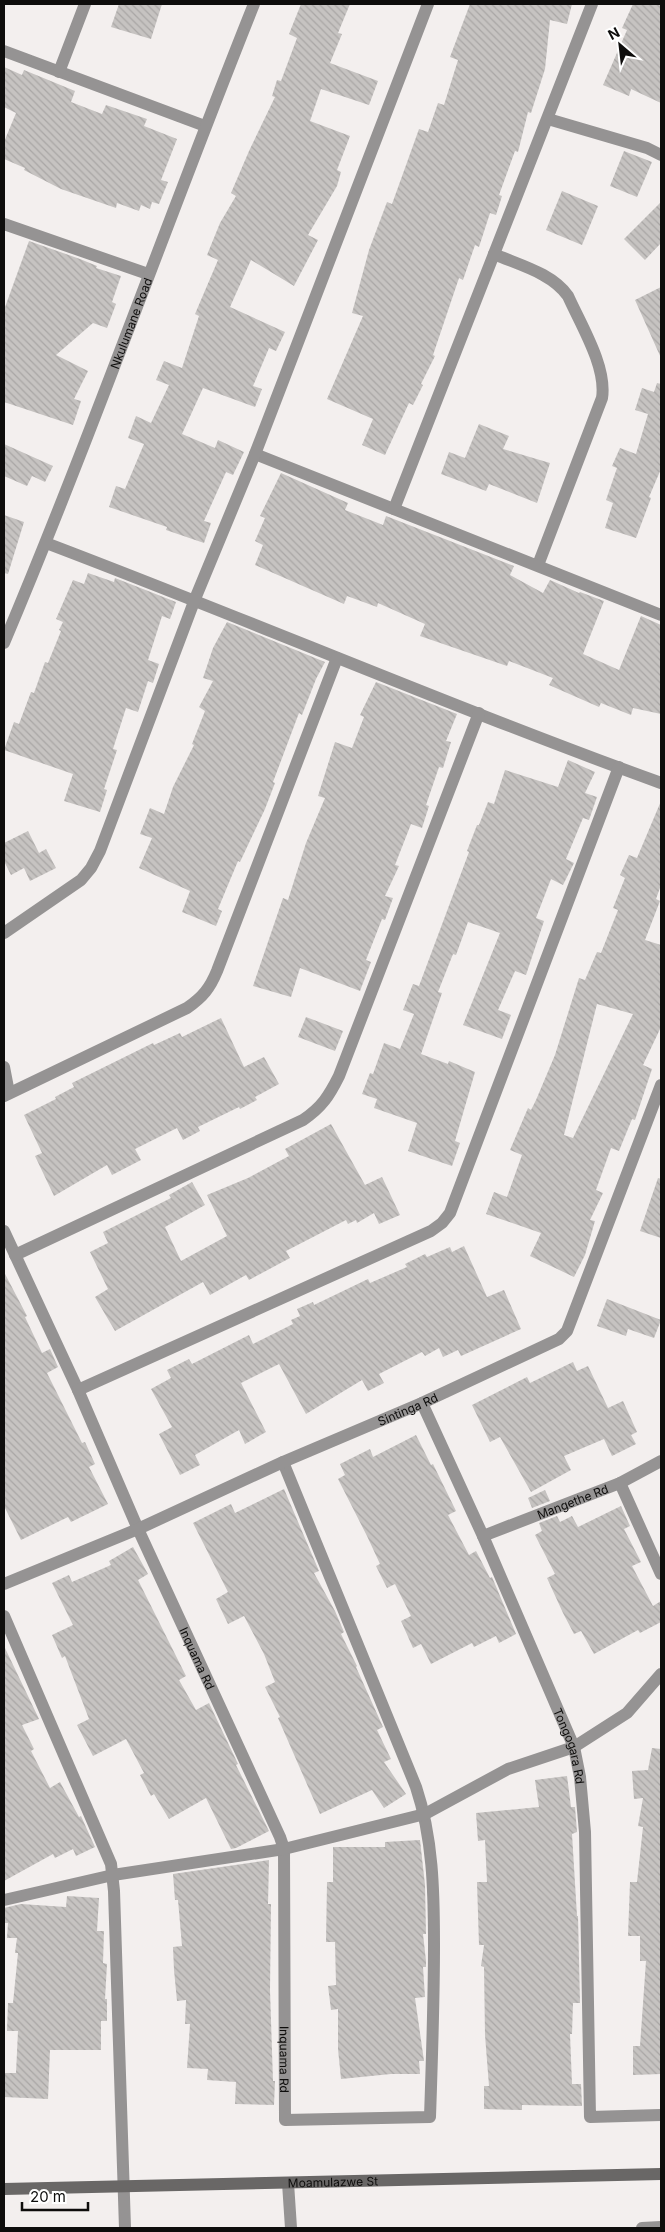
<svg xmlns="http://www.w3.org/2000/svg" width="665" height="2232" font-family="Inter,sans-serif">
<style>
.building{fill:url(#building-back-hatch);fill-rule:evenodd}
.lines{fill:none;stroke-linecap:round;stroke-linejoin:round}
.street{stroke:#959393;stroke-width:12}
.secondary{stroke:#696766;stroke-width:12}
.labels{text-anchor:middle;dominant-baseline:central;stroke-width:4.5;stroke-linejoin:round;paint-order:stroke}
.street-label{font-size:12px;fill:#0e0d0c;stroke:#fff}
</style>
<defs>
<pattern id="building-back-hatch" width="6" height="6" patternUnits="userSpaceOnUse" patternTransform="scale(1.25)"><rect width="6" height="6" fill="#c6c3c1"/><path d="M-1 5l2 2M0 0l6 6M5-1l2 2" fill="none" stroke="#a9a6a5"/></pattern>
</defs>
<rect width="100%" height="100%" fill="#f3efee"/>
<path class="building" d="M119 4H162L151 39 111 27Z
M301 4H350L338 33 342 34 330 63 378 81 369 105 321 89 310 121 350 136 337 170 341 172 337 186 308 235 318 240 294 286 251 260 230 307 285 332 276 351 269 348 253 386 262 389 255 407 203 388 182 434 215 448 218 440 244 452 233 475 226 472 204 521 211 523 204 543 166 530 167 527 109 507 116 486 125 489 144 444 128 438 136 416 151 423 169 385 156 380 164 361 182 368 199 316 195 314 218 260 207 255 220 223 236 196 231 193 249 151 275 97 272 96 277 80 281 81 297 38 289 34Z
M470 4H572L567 24 550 20 545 69 531 113 528 112 518 152 515 151 499 195 502 196 496 215 490 213 479 247 475 245 463 280 459 278 433 355 435 356 421 384 423 385 413 405 409 403 385 455 362 445 373 419 327 399 363 316 352 313 369 250 387 202 392 204 419 129 428 132 438 103 444 105 458 60 450 57Z
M633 4H661V103L631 89 629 96 603 85 627 30 622 28Z
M4 67 22 75 24 70 75 91 71 102 102 114 106 105 147 119 144 126 177 139 161 180 168 182 159 204 152 202 150 209 141 205 139 211 117 203 116 208 61 189 24 170 25 168 4 159V142L16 113 4 107Z
M624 151 652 162 637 197 610 186Z
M562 191 598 206 582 245 546 230Z
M661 202V243L645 260 624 239Z
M29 241 80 259 97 266 96 268 121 276 112 302 116 304 107 328 93 323 56 355 88 371 74 399 81 401 73 425 4 402V310Z
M661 287V358L635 300Z
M657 383 661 384V469L649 497 651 498 636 538 605 528 613 503 606 500 617 468 612 466 620 448 636 454 648 414 635 410 642 388 654 392Z
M479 424 509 436 503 449 550 463 537 503 489 484 486 491 441 474 449 452 465 458Z
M4 444 53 466 45 482 32 476 27 486 4 476Z
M281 473 348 503 345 510 383 525 386 516 514 566 510 575 543 593 550 580 579 593 580 592 604 601 583 654 619 670 641 616 661 625V714L633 708 631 715 601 703 599 707 549 685 553 678 509 661 507 666 420 636 425 624 378 603 377 607 347 596 344 604 255 565 263 545 255 541 265 518 260 516Z
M4 515 24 522 8 574 4 573Z
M88 573 114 582 115 578 176 602 170 619 162 616 148 660 159 664 153 683 148 681 138 712 126 708 113 749 117 750 104 789 107 790 100 812 64 801 73 774 4 750 14 722 19 724 31 692 34 693 45 662 48 663 61 631 59 630 63 622 56 619 73 580 84 584Z
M227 622 325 662 316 679 302 715 299 713 273 782 275 783 265 809 240 862 238 861 218 909 222 911 216 926 182 912 190 891 139 868 152 838 140 834 150 808 164 814 173 787 194 745 192 744 205 711 199 707 213 681 203 678 213 648Z
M376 682 457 714 446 741 451 742 443 768 439 767 426 805 429 806 422 828 411 824 395 865 399 866 385 896 393 898 385 920 382 919 366 960 371 962 360 991 300 968 291 997 253 986 283 898 288 900 306 843 325 798 318 796 335 742 352 748 364 717 360 715Z
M568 760 595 772 585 793 597 797 589 820 583 818 566 859 574 863 563 885 551 879 536 918 544 921 526 975 515 971 498 1010 511 1015 502 1039 463 1025 500 933 468 922 456 955 453 954 438 992 442 993 421 1054 448 1064 449 1061 475 1072 455 1141 460 1143 452 1166 408 1151 417 1123 374 1108 377 1099 362 1094 370 1073 373 1074 384 1043 400 1049 414 1014 403 1010 413 984 419 986 469 852 467 851 477 825H479L488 802 494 804 505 770 558 787Z
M661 801V885L656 899 660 901 645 940 661 945V1027L643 1065 652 1069 635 1120 632 1119 619 1151 611 1148 596 1190 603 1193 590 1220 595 1221 585 1255 574 1277 530 1256 541 1233 486 1214 494 1192 507 1197 522 1155 510 1150 528 1108 531 1110 536 1100 555 1055 579 978 585 980 597 952 601 953 618 910 613 908 625 878 620 875 629 855 637 858ZM597 1004 633 1014 573 1138 564 1135Z
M28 831 39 853 46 849 56 868 30 881 24 868 11 875 4 861V843Z
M306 1017 343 1031 335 1051 298 1037Z
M221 1018 244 1067 264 1057 279 1084 255 1097 257 1100 240 1109 239 1107 198 1127 200 1131 183 1140 177 1128 135 1149 141 1160 112 1175 107 1165 54 1196 35 1156 42 1153 24 1115 56 1099 55 1097 74 1087 72 1083 153 1043 154 1045 180 1033 182 1037Z
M331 1124 365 1185 382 1177 400 1215 379 1224 374 1213 357 1223 356 1220 348 1224 346 1220 286 1251 290 1258 249 1280 246 1275 210 1295 203 1282 115 1331 95 1297 108 1289 90 1252 108 1243 103 1232 171 1198 169 1195 192 1182 205 1205 165 1227 181 1261 227 1236 207 1195 248 1178 289 1156 285 1149Z
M658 1178 661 1179V1238L640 1231Z
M464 1246 487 1297 504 1290 521 1329 461 1356 458 1350 443 1357 439 1348 425 1356 422 1352 379 1374 384 1383 368 1391 362 1380 306 1414 279 1364 241 1383 266 1432 245 1444 239 1430 195 1455 200 1465 180 1475 159 1434 172 1427 151 1389 171 1378 167 1370 189 1359 192 1364 249 1335 253 1344 293 1324 291 1320 300 1316 297 1309 313 1302 314 1305 368 1279 370 1283 407 1267 405 1264 425 1254 427 1257 450 1247 452 1252Z
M4 1272 27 1316 25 1317 42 1353 50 1349 58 1367 47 1373 82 1443 85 1442 95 1464 89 1467 108 1504 71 1522 68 1517 21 1540 4 1506Z
M607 1299 661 1320 654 1338 628 1329 626 1336 597 1326Z
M573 1362 577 1371 588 1366 608 1408 623 1401 637 1432 631 1435 636 1444 612 1456 604 1439 564 1456 571 1470 531 1492 500 1437 490 1442 472 1405 527 1377 530 1383Z
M416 1435 431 1465 433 1464 456 1511 448 1515 469 1555 476 1551 490 1578 492 1577 516 1634 499 1643 496 1636 474 1647 472 1643 431 1664 421 1644 413 1648 401 1621 411 1616 395 1584 387 1588 376 1566 380 1564 367 1536 338 1479 345 1475 340 1464 370 1449 373 1457Z
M284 1489 319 1571 314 1573 335 1611 344 1632 341 1634 357 1666 356 1667 383 1727 377 1730 391 1759 384 1762 406 1794 384 1808 372 1790 320 1814 278 1718 280 1717 265 1687 275 1682 264 1654 244 1616 228 1624 216 1599 228 1592 193 1523 231 1504 235 1513Z
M545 1490 550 1501 532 1508 528 1498Z
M621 1506 630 1526 624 1529 641 1562 632 1566 653 1606 661 1601V1622L640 1633 638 1630 594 1654 581 1631 574 1634 563 1613 547 1578 555 1574 535 1535 542 1531 539 1523 557 1516 560 1522 572 1516 578 1527Z
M133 1547 148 1574 138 1580 186 1676 179 1680 196 1710 209 1703 238 1764 236 1765 269 1831 236 1848 231 1849 206 1798 169 1819 154 1794 151 1796 140 1775 144 1773 126 1739 93 1756 77 1725 89 1719 65 1656 62 1658 52 1635 73 1625 52 1583 69 1575 72 1582 111 1565 109 1561Z
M4 1646 39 1719 22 1725 34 1749 31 1751 50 1788 60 1782 79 1817 81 1816 95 1847 76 1856 73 1849 55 1858 53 1854 4 1881Z
M652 1748 661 1749V2074L633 2075V2046H640L646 1961H640V1936H628L630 1882H637L643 1827 638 1826 643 1798 634 1799 632 1771 648 1770Z
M567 1776 571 1807H575L577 1832 572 1834 577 1916H578L580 2003H573L572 2034H570L572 2084H581L582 2106 522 2105V2110L484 2109V2086H489L485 2035 484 1967 481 1966 484 1945H479L477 1882H487L485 1840 478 1841 476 1813 539 1807 535 1780Z
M420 1840 425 1885 426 1934H423L426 1961V1967H423L425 1997 415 1998 424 2061H419L420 2074H391L341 2079 338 2049V2009L331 2010 328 1986 336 1985 335 1942H326L327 1882H333V1847H385V1842Z
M269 1860 268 1904H271L270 1990 273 2081H275L274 2105 235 2104 236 2082 207 2080 208 2069 187 2068 190 2024H185L186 2000 177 2001 174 1970 173 1947 182 1946 178 1900H175L173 1874Z
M67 1896 99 1898 97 1931H104L103 1963 107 1964 105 1999H107V2021H101V2050H50L48 2099 4 2097 5 2073H16L18 2031H7L8 2003H13L18 1953H15L17 1938H7L8 1923H4V1908L21 1904 66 1907Z"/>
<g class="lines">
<g class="street">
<path d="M4 51 205 126"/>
<path d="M59 72 85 4"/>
<path d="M548 119 647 148 661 155"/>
<path d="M4 224 148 274"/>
<path d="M494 254C519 265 552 273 568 296 581 325 607 367 602 398L538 565"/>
<path d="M255 454 661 615"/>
<path d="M394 509 592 4"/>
<path d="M46 543C252 621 454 708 661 783"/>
<path id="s1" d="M4 643C93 432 169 216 254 4"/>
<path d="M4 933 81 880 91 868 100 851 195 599 255 454 428 4"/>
<path d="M4 1067 9 1093"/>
<path d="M4 1096 187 1008C203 997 210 988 217 971L337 658"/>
<path id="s2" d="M4 1231 78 1390 138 1529 280 1837 284 1849 285 2120 430 2117C432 2059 434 2002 434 1945 434 1891 433 1838 416 1787L283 1462"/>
<path d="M15 1255 303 1120C322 1107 329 1096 339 1076L479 713"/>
<path d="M78 1390 431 1231 442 1223 450 1213 619 767"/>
<path id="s3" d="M422 1403 483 1536 574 1747 580 1777 585 1832 590 2117 661 2115"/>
<path d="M620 1483 661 1574"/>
<path id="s4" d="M483 1536 620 1483 661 1461"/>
<path id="s5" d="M4 1584 138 1529 283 1462 422 1403 559 1339 567 1331 661 1085"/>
<path d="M4 1616 111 1864 114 1891 125 2228"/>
<path d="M4 1900 113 1875 284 1849 425 1814 508 1769 574 1747 627 1713 661 1674"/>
<path d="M288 2183 291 2228"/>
<path d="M642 2228 661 2227"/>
</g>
<path class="secondary" id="s6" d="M4 2189 661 2174"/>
</g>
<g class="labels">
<g class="street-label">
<text stroke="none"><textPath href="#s1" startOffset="344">Nkulumane Road</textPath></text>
<text stroke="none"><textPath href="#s5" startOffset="440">Sintinga Rd</textPath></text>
<text stroke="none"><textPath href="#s4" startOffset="96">Mangethe Rd</textPath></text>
<text stroke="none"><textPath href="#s2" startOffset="469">Inquama Rd</textPath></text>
<text stroke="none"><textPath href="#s3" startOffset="374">Tongogara Rd</textPath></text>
<text stroke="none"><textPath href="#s2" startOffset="889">Inquama Rd</textPath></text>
<text stroke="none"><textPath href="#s6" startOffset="329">Moamulazwe St</textPath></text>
</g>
</g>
<rect width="665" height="2232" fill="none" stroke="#0e0d0c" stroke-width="10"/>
<g transform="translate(620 45) rotate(332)" stroke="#ffffff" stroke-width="4" paint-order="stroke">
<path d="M0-4L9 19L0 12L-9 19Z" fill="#0e0d0c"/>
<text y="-8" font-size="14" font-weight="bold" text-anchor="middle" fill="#0e0d0c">N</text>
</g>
<path d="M22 2202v8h66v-8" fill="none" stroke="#0e0d0c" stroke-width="2.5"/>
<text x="30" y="2202" font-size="15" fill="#0e0d0c" stroke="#ffffff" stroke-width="4" paint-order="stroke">20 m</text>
</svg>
